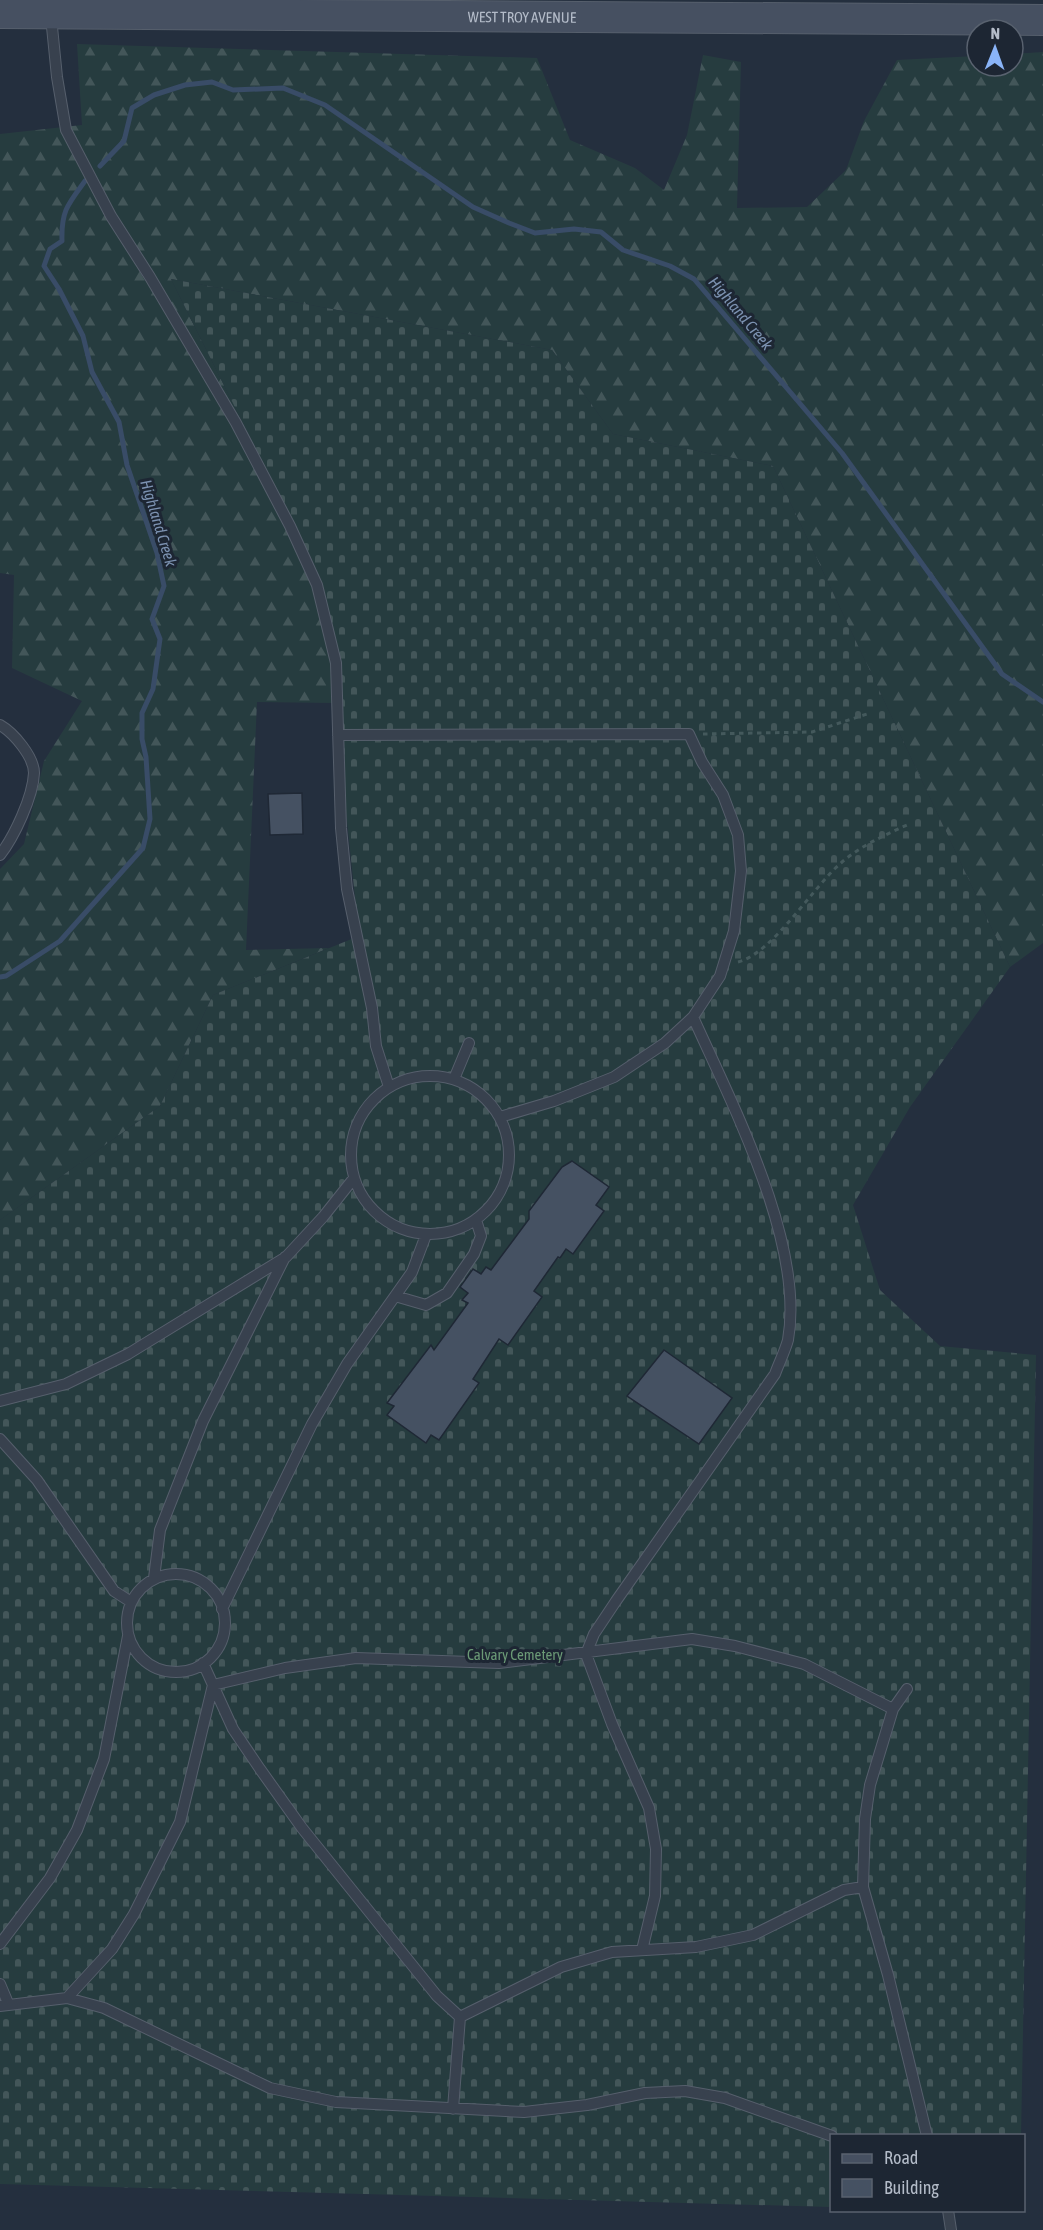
<svg xmlns="http://www.w3.org/2000/svg" width="1043" height="2230" font-family="'Asap Condensed',sans-serif">
<style>
.forest{fill:url(#forest-firs)}
.cemetery{fill:url(#cemetery-stones)}
.lines{fill:none;stroke-linecap:round;stroke-linejoin:round}
.stream{stroke:#394c67;stroke-width:5}
.building{fill:#455162;stroke:#1f2835;stroke-width:1.5}
.lane-casing{stroke:#565f6c;stroke-width:12}
.secondary-casing{stroke:#565f6c;stroke-width:32}
.path{stroke:#44595c;stroke-width:3;stroke-dasharray:4.5 4.5;stroke-linecap:butt}
.lane{stroke:#38414e;stroke-width:10}
.secondary{stroke:#465061;stroke-width:30}
.labels{text-anchor:middle;dominant-baseline:central;stroke-width:6;stroke-linejoin:round;paint-order:stroke}
.street-label{font-size:15px;fill:#b4bcc9;stroke:#1d2633}
.park-label{font-size:15px;fill:#6b9a76;stroke:#1d2633}
.water-label{font-size:16px;font-style:italic;fill:#7c92b1;stroke:#1d2633}
</style>
<defs>
<pattern id="forest-firs" width="22" height="20" patternUnits="userSpaceOnUse" patternTransform="scale(1.5)"><rect width="22" height="20" fill="#263c3f"/><path d="M5 1l3.5 6h-7zM16 11l3.5 6h-7z" fill="#435659"/></pattern>
<pattern id="cemetery-stones" width="16" height="16" patternUnits="userSpaceOnUse" patternTransform="scale(1.5)"><rect width="16" height="16" fill="#263c3f"/><path d="M2 7V4a2 2 0 0 1 4 0v3zM10 15v-3a2 2 0 0 1 4 0v3z" fill="#435659"/></pattern>
</defs>
<rect width="100%" height="100%" fill="#242f3e"/>
<path class="forest" d="M77 44 537 58 570 140 635 168 664 190 687 135 703 55 741 62 737 208 807 207 846 170 864 121 897 60 977 56V66H1013V54L1043 52V943L1010 967 773 466 613 434 552 350 171 279 322 582 335 703 257 702 246 950 329 948 213 995 160 1106 0 1220V869L24 844 44 761 82 701 12 668 14 575 0 573V134L82 125Z"/>
<path class="cemetery" d="M171 279 552 350 613 434 773 466 1010 967 910 1107 853 1205 880 1290 940 1346 1036 1355 1021 2135 832 2136 831 2207 0 2184V1220L160 1106 213 995 359 936 322 582Z"/>
<g class="lines">
<path class="stream" d="M100 166 124 141 132 108 154 95 185 85 212 82 233 90 283 88 325 105 473 207 509 223 535 233 574 229 601 232 623 250 670 266 694 279 842 453 1002 674 1043 702
M0 977 6 976 60 941 143 848 150 819 146 757 142 739V713L153 689 160 639 152 619 164 586 157 553 127 465 119 422 92 372 83 336 59 289 44 266 50 249 62 241C61 211 68 204 85 181"/>
</g>
<path class="building" d="M302 793 303 834 270 835 268 794Z
M572 1161 609 1187 596 1205 604 1211 573 1254 566 1249 560 1258 558 1257 534 1291 542 1297 508 1345 499 1339 473 1379 479 1383 439 1440 431 1435 426 1443 387 1415 394 1406 387 1403 431 1345 434 1350 468 1303 462 1300 468 1293 460 1287 473 1269 481 1274 486 1267 491 1270 529 1219V1211L562 1167Z
M664 1350 732 1398 699 1444 627 1396Z"/>
<g class="lines">
<defs>
<path id="lane" d="M51 17 57 77 66 130 111 216 150 277 236 423 290 526 317 585 336 663 341 828 347 889 372 1008 376 1046 389 1087
M0 725C14 733 34 757 34 773 33 797 14 837 0 855
M338 735 689 734 702 762 723 795 738 835 741 871 734 931 720 976 693 1017 665 1043 614 1077 554 1101 500 1117
M351 1155a79 79 0 1 1 158 0a79 79 0 1 1-158 0Z
M454 1079 469 1043
M395 1296 426 1305 447 1293 474 1254 481 1236 476 1220
M0 1401 66 1384 128 1354 286 1257 323 1217 354 1178
M0 1439 37 1480 114 1591 131 1602
M127 1623a49 49 0 1 1 98 0a49 49 0 1 1-98 0Z
M154 1578 160 1530 203 1421 285 1257
M222 1609 312 1424 347 1364 412 1272 426 1235
M203 1663 233 1729 260 1769 302 1828 437 1996 460 2017
M213 1685 285 1668 356 1658 499 1663 692 1639 735 1646 804 1664 893 1709
M907 1689 893 1709 870 1785 865 1819 863 1887 888 1975 927 2136
M0 1944 50 1878 77 1830 104 1759 128 1636
M642 1950 655 1896 656 1849 649 1808 612 1724 586 1654 594 1634 616 1601 775 1374C779 1363 785 1351 788 1340 805 1244 732 1104 693 1017
M0 1984 8 2003
M67 1998 112 1949 134 1914 180 1822 213 1685
M0 2006 67 1998 104 2008 270 2088 336 2102 524 2112 587 2105 645 2093 685 2091 725 2098 832 2136
M460 2017 561 1967 612 1952 696 1947 753 1935 844 1890 863 1887
M453 2109 460 2017
M948 2210 951 2230"/>
<g id="secondary">
<path id="s1" d="M0 13 1043 20"/>
</g>
</defs>
<use href="#lane" class="lane-casing"/>
<use href="#secondary" class="secondary-casing"/>
<path class="path" d="M703 734 812 732 867 714
M738 962C773 953 812 888 841 863 860 846 885 835 909 824"/>
<use href="#lane" class="lane"/>
<use href="#secondary" class="secondary"/>
</g>
<g class="labels">
<g class="street-label">
<text stroke="none"><textPath href="#s1" startOffset="522">WEST TROY AVENUE</textPath></text>
</g>
<g class="park-label">
<text x="515" y="1654">Calvary Cemetery</text>
</g>
<g class="water-label">
<text transform="translate(741 313) rotate(50)">Highland Creek</text>
<text transform="translate(159 523) rotate(73)">Highland Creek</text>
</g>
</g>
<rect x="830" y="2134" width="195" height="78" fill="#1d2633" stroke="#59626f" stroke-width="1.5"/>
<rect x="842" y="2154" width="30" height="9" fill="#465061" stroke="#59626f" stroke-width="1.5"/>
<text x="884" y="2164" font-size="18" fill="#b4bcc9">Road</text>
<rect x="842" y="2179" width="30" height="18" fill="#455162" stroke="#59626f" stroke-width="1.5"/>
<text x="884" y="2194" font-size="18" fill="#b4bcc9">Building</text>
<g transform="translate(995 48) rotate(1)"><circle r="28" fill="#1d2633" stroke="#59626f" stroke-width="1.5"/>
<path d="M0-4.5L10 22L0 15L-10 22Z" fill="#8ab4f8"/>
<text y="-9" font-size="16" font-weight="bold" text-anchor="middle" fill="#b4bcc9">N</text>
</g>
</svg>
